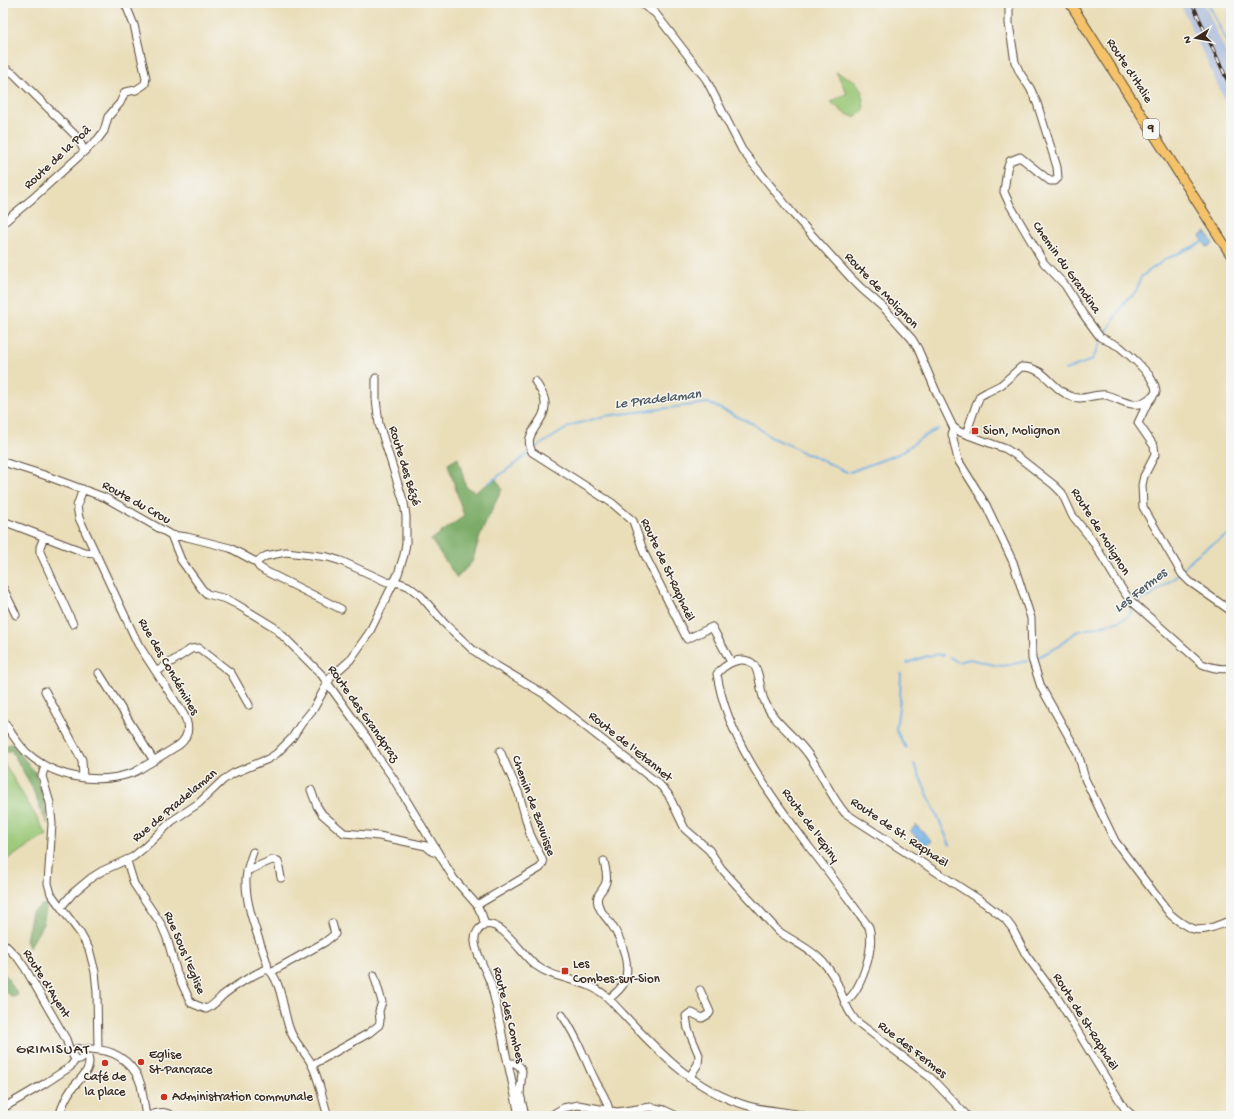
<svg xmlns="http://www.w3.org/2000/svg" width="1234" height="1119" font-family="'Gochi Hand',sans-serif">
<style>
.industrial{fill:#b7c5de}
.green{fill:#9ac877;stroke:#6a794a}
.forest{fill:#7bac68;stroke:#5b6b43}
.water{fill:#71b0e4;stroke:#566d81}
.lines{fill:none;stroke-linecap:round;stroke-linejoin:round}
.stream{stroke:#71b0e4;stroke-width:2}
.minor-casing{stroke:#554535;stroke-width:9}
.major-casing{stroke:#554535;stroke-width:11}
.minor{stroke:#fff;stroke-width:7}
.major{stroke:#f3c26a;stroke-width:9}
.rail-casing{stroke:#3b2a1e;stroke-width:3.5}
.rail{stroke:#f6f6f2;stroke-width:2;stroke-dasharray:6;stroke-linecap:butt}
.poi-dot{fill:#c8321e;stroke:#f6f6f2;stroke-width:1.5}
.labels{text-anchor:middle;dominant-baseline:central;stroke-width:3;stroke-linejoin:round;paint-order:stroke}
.shield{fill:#f6f6f2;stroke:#73675e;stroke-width:1}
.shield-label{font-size:12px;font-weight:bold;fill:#3b2a1e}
.street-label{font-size:13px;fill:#3b2a1e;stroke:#f6f6f2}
.poi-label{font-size:13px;fill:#3b2a1e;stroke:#f6f6f2;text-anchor:start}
.water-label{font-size:14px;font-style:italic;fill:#4e5963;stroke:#f6f6f2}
.quarter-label{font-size:15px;letter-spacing:1px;fill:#3b2a1e;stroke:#f6f6f2}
</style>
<rect width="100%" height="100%" fill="#f6f6f2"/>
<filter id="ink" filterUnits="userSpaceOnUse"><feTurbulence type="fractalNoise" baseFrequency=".025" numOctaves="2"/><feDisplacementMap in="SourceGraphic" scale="8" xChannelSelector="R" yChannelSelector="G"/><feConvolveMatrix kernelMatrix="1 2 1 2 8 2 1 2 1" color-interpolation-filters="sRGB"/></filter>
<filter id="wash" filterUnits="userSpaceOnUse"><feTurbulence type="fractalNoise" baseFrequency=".012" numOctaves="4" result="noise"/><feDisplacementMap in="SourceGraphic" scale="16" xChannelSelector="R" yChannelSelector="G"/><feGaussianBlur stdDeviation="0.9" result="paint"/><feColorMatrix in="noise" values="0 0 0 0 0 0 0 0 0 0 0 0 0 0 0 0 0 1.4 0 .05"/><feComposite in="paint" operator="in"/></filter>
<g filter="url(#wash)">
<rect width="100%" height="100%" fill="#eadeb9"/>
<path class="industrial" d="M1180 3H1204L1231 64V113L1224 99Z"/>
<path class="green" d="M836 72 855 81 863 92 862 94 864 111 854 117 844 113 831 102 847 93Z
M3 761 47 835 3 862Z"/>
<path class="forest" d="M458 458 466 487 475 492 496 479 502 489 481 533 472 562 457 578 431 540 464 516 448 464Z
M11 743 35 772 43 798 48 824 43 815 31 785 11 750 3 754V748Z
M47 904 43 924 29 948 26 940 32 912 42 905Z
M3 971 18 995 14 997 6 993 3 991Z"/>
<path class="water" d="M1206 232 1213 244 1207 247 1200 236Z
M916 825 932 841 926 847 910 831Z"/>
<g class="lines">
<path class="stream" d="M1208 3 1231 51
M1104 336 1124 302 1136 291 1141 277 1153 268 1166 259 1203 242
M1065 370 1092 360 1101 342
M535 448 572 425 605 416 708 403 753 424 772 438 792 446 805 454 811 455 847 472
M850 472 901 453 921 438 938 429
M489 483 528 454
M949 657 958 662 970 659 994 665 1003 666 1027 661
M1034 659 1056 648 1076 632 1120 621 1128 616 1138 603 1143 598 1149 597 1178 575 1193 558 1203 550 1231 533
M907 663C919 659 930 653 943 655
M901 674 900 699 896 730 906 748
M914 764 950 845"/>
</g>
</g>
<g filter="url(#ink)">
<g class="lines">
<defs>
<path id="minor" d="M640 3 655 13 659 18 706 79 742 150 793 214 851 278 861 288 885 309 912 339 918 349 938 396 953 427 960 432 1006 449 1017 456 1054 485 1062 493 1072 515 1092 540 1120 586 1129 599 1202 664C1212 668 1221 670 1231 668
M1009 3V24L1015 62 1020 73 1030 88 1037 103 1057 167 1058 178 1055 181H1050L1020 157 1010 161 1007 169 1004 192 1010 205 1044 263 1065 285 1083 314 1100 337 1120 347 1136 361 1149 375 1155 386 1156 392
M3 67 14 74 78 138 84 151
M3 223 32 199 98 139 104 131 108 117 120 103 125 92 136 90 145 84 146 78 134 25 125 3
M535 381C539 388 545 395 545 403 547 422 521 433 532 452L612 503 633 521 644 553 687 639 712 627 731 662
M1156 392 1147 404 1138 423 1154 446 1155 455 1144 476 1142 485 1143 507 1182 574 1190 582 1231 611
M954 429 952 434 958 460 986 505 1013 562 1031 618 1032 659 1041 687 1078 753 1085 779 1115 841 1170 914C1195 936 1202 932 1231 920
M966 434 976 405 980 396 987 392 1001 385 1021 367C1047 367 1050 388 1070 396 1082 402 1094 393 1106 395 1117 398 1128 406 1139 404 1143 403 1147 400 1150 398
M3 462 44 475 106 498 171 535 187 537 230 548 256 562 266 556 286 552 328 557 341 561 387 582 400 583 408 586 421 596 444 623 473 650 492 663 544 694 660 785 668 794 685 829 709 850 721 868 778 931C804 948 822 953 837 983 843 996 846 1010 856 1021L931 1078 967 1116
M3 521 84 552 95 553
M171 535 181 560 202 589 207 594 226 599 236 604 274 627 321 674 367 738 378 757 393 778 454 879 477 905 482 915 485 925
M44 537 40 547V552L73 624
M256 562 259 567 265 571 341 609
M3 588 16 615
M156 672 191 649 199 648 231 673 249 705
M99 673 154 761
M45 691 82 760 83 777
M3 720C10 731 17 743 26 752 54 778 97 785 132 773 138 771 144 766 150 763 160 757 169 751 179 745 189 737 190 727 184 715L138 644 79 518 77 506 83 489
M45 766 42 776 50 803 52 824 48 883 51 894 80 933 89 949 95 972 97 992 98 1050
M311 790 317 806 322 814 344 833 379 836 426 846 433 852 437 851
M253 852C250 860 247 869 246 879 245 906 259 938 267 963L268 969
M127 861 134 884 161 924 167 938 177 973 191 1003 206 1009C213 1006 217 1001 222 996 230 989 258 971 268 969 282 981 283 1013 290 1030 294 1042 305 1052 311 1063 320 1080 322 1099 328 1116
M604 861C605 868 608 875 606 882 604 891 595 893 598 904 600 912 607 918 611 924 621 938 632 967 624 983 621 989 615 994 609 999
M247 871 272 860 278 861 281 878
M477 905 540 868 543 863 542 859 530 834 519 794 500 751
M61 907 73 893 91 878 102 871 133 857 145 847 172 821 199 803 223 780 234 773 268 759 276 754 292 738 301 724 314 708 331 677 350 660 369 633 398 574 404 555 406 543V516L404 503 379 424 376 399V378
M3 943 18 958 25 968 66 1039 70 1051 73 1054
M271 972 325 942 335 934 332 923
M845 1002C862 990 875 947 869 927 849 900 830 873 809 847 771 796 727 739 717 674 724 665 740 655 752 663 760 669 760 691 764 700 773 723 795 735 808 754 822 773 830 796 845 813L983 902 1005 919 1012 928 1026 955 1057 997 1096 1062 1125 1109 1133 1116
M562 1015C578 1037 583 1056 595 1080 600 1090 608 1100 609 1111
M72.5 1054a5.5 5.5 0 1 1 11 0a5.5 5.5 0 1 1-11 0Z
M82 1050C89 1047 93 1050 100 1050 119 1052 136 1067 141 1085 143 1095 144 1106 146 1116
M508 1063C515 1062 520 1065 522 1071L520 1094 525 1116
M312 1065 369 1033 379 1025 380 1021 379 1011 382 1002 374 975
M689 1078 698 1064 699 1055 688 1029 686 1016 690 1013H692L702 1018 709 1014 710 1012 700 990
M3 1108 44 1084 70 1067 76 1059
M59 1116C62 1107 65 1098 71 1090 78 1080 93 1070 88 1057
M148 1116C158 1112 164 1111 173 1116
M519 1116C515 1094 510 1072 505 1050 501 1029 497 1006 491 985 487 971 476 956 475 942 474 935 478 928 485 925 502 920 523 956 535 965 558 982 589 978 609 999 650 1042 686 1087 745 1105 764 1111 785 1111 805 1116
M550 1116 563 1108 578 1105 617 1112 651 1107 664 1110 677 1116"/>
<path id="major" d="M1070 3 1231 255"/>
</defs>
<use href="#minor" class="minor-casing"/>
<use href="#major" class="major-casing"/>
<use href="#minor" class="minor"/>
<use href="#major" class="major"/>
<defs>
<path id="rail" d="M1192 3 1231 88"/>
</defs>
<use href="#rail" class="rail-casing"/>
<use href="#rail" class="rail"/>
</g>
</g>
<g class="poi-dot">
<rect x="971" y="427" width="8" height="8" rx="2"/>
<rect x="561" y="967" width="8" height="8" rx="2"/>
<circle cx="141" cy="1062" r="4"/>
<circle cx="105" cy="1063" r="4"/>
<circle cx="164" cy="1097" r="4"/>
</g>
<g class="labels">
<rect class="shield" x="1143" y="119" width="16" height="20" rx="3"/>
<g class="shield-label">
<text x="1151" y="129">9</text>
</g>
<g class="street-label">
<text transform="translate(1129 71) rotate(57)">Route d'Italie</text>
<text transform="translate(58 158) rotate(-43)">Route de la Poâ</text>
<text transform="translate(1066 268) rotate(55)">Chemin du Grandina</text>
<text transform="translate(881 291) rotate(46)">Route de Molignon</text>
<text transform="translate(404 466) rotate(73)">Route des Bézé</text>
<text transform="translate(136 503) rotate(29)">Route du Crou</text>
<text transform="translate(1100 532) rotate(58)">Route de Molignon</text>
<text transform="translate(667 570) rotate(65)">Route de St-Raphaël</text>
<text transform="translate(168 667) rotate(60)">Rue des Condémines</text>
<text transform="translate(363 714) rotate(55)">Route des Grandpraz</text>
<text transform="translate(630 747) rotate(39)">Route de l'Etannet</text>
<text transform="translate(175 806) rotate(-40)">Rue de Pradelaman</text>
<text transform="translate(533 806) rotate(70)">Chemin de Zavuisse</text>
<text transform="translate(810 826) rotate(54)">Route de l'Epiny</text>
<text transform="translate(899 833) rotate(34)">Route de St. Raphaël</text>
<text transform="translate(184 953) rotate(67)">Rue Sous l'Eglise</text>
<text transform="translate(46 984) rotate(58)">Route d'Ayent</text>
<text transform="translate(508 1015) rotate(76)">Route des Combes</text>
<text transform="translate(1085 1022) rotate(58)">Route de St-Raphaël</text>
<text transform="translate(912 1050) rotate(38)">Rue des Fermes</text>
</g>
<g class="poi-label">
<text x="983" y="431">Sion, Molignon</text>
<text x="573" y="964">Les<tspan x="573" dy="15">Combes-sur-Sion</tspan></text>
<text x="149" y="1055">Eglise<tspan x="149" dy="15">St-Pancrace</tspan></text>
<text x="105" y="1077" text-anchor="middle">Café de<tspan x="105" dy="15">la place</tspan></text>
<text x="172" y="1097">Administration communale</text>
</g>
<g class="water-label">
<text transform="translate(658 400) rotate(-7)">Le Pradelaman</text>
<text transform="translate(1141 591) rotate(-38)">Les Fermes</text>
</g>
<g class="quarter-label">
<text x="53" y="1050">GRIMISUAT</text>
</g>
</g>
<rect width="1234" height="1119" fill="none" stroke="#f6f6f2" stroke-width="16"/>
<g transform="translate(1196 38) rotate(259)" stroke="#f6f6f2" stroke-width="3" paint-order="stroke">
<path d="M0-3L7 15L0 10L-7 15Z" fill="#3b2a1e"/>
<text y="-6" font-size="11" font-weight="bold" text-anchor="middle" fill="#3b2a1e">N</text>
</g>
</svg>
